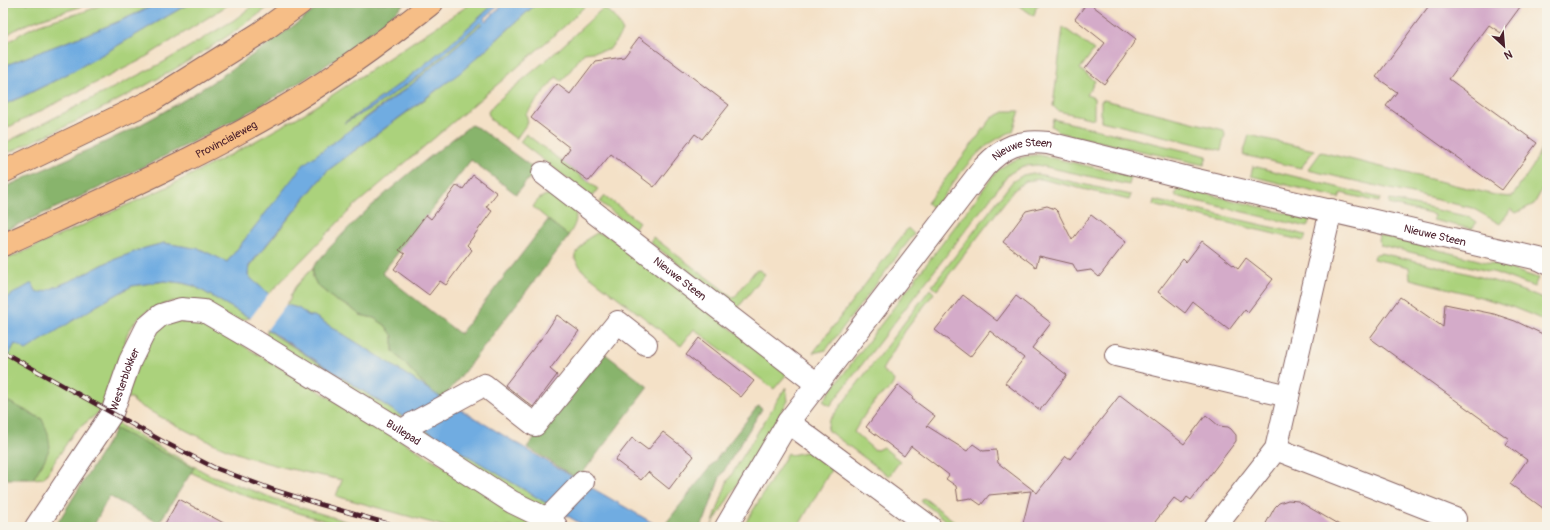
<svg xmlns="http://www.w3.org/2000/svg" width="1550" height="530" font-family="Pangolin,sans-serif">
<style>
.green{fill:#abd27c;stroke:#7a7854}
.forest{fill:#88b46c;stroke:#696a4c}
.water{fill:#70ace1;stroke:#5d6686}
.pier{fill:#f4e1c7}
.building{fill:#d4abc9}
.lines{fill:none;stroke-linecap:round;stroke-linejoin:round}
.minor-casing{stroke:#866362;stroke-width:24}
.major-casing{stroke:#866362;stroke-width:24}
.minor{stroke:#fff;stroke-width:22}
.major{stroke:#f6be87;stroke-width:22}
.rail-casing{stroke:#4a1f2b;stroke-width:4.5}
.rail{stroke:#f7f3e8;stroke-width:3;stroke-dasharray:9;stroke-linecap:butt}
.labels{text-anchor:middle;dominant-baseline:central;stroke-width:3;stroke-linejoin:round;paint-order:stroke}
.street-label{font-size:11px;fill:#4a1f2b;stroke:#f7f3e8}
</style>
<rect width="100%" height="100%" fill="#f7f3e8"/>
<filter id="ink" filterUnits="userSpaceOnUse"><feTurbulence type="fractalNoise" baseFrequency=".025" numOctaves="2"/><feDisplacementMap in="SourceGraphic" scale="8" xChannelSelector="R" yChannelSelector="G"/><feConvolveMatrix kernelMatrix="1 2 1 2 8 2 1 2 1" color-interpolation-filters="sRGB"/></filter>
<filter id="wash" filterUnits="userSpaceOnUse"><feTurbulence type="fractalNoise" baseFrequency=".012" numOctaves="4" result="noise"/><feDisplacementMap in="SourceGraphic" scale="16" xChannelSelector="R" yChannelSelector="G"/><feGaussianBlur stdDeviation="0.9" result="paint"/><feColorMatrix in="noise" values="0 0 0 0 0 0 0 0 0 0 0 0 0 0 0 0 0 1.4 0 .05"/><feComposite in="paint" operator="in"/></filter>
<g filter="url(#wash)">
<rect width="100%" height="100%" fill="#f4e1c7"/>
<path class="green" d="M3 3H90C61 15 28 18 3 38Z
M103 3H158C110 28 58 44 9 64L3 69V46C18 35 35 24 53 20 70 15 87 13 103 3Z
M190 3H231L141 60 3 130V105C68 78 129 38 190 3Z
M256 3H274C191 66 98 113 3 155V144L162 63 234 20Z
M472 3H495C449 47 399 87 345 122L372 108 416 78 481 22 483 24 411 85 381 106 325 149 284 190 227 262 200 249 164 243 145 248 108 262 79 277 46 291 37 293 32 283 9 308 7 314 3 317V261L165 188 236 152 305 113Z
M537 3H588L568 23 505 78 353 207 269 294 249 277 248 271 249 267 327 171 432 94 479 56Z
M1015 3H1040L1036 8 1034 16Z
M603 8C612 13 618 21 623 31L609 50 584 53 562 81 556 77 526 114 528 122 516 139 490 119 488 112 494 104 557 51Z
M1063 27 1094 50 1080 69 1095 81 1087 95 1094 98V119L1058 111 1053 106Z
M1104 100 1224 130 1225 135 1221 150 1101 121V101Z
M1006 111H1020L1013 131C1007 134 1000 137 994 141 970 155 951 187 934 209L927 203 992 118Z
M1053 119 1207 156 1204 165 1061 133 1051 126Z
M526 134 598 189 591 197 520 142Z
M1249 135 1314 150 1301 168 1243 155Z
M1547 135V181L1534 204 1516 213 1511 209 1500 224 1472 208 1308 170 1321 152 1499 196 1512 197 1533 166Z
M1039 155 1131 176 1129 185 1037 165 1023 166 1009 174 830 406 823 401 997 171C1010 160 1023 156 1039 155Z
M1253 166 1380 198 1379 202 1341 193 1339 198 1251 176Z
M1033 173 1131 195 1129 200 1041 179 1026 181 1014 190 937 290 932 286 1012 182 1023 175Z
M1178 187 1310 219 1307 227 1175 196Z
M553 194C572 207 585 212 568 236L533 207C538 198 543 195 553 194Z
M605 196 639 222 634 229 600 202Z
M1154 200 1306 235 1304 241 1153 205Z
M1390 200 1470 217 1477 222 1472 229 1433 220 1434 215 1389 204Z
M908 228 914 234 826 350 813 353Z
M597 233 607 235 783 368 786 375 774 389 694 329 681 346 583 271 575 259V255L587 239Z
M1379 235 1498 265 1538 278 1534 287 1496 273 1381 245 1378 240Z
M653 237 734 298 755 271 759 270 765 274 737 309 650 242Z
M1380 253C1437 266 1494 277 1547 301V322C1503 300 1456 291 1410 279L1409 267 1373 259 1374 255Z
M313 267V277L317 285 335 300 350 307 360 315 374 318 385 325 393 336V351L429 390 375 354 314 316H309L298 308 286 305 291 298 290 297 295 287Z
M165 281 182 283 194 286 250 318 241 320 173 301 147 311 135 322 127 334 119 366 107 397 98 413 74 432 44 478 33 479 45 459 42 419 3 399V365L7 363 5 361 15 344 98 305 132 286Z
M930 289 934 293 905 331 882 370 894 380C893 388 886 392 880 396 873 401 859 423 854 432L873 449 877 450 883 447 900 461 889 476 827 430 829 421Z
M194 316 545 527H447L336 496 342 480C310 473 276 467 245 456 207 443 170 422 135 403L132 398H125L137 363 163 323Z
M267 329 276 336 402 416 396 421 266 338Z
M786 387 788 401 712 525 727 482 780 396Z
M116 423 208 474 289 504 365 527H345L269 504 227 489 190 472 111 429Z
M424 429 551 506 545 512 422 433Z
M810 451 832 468 798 527H743L788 453 791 455Z
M924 498 962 527H955L921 501Z"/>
<path class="forest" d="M324 3H405C354 51 292 89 230 122 156 162 80 198 3 231V188C47 167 93 149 136 127 203 92 264 48 324 3Z
M471 125 480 129 536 170 516 194 471 160 382 273 460 334 548 220 569 236 443 399 429 390 393 351V336L385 325 374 318 360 315 350 307 335 300 317 285 313 277V267C358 212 416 167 471 125Z
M604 353 648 387 578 479 527 447Z
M3 399 42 419 48 433 50 447 45 459 33 479H3Z
M758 406 762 409 720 477 705 519 700 527H663Z
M116 429 194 468 159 523 109 496 93 527H55Z"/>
<path class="water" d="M158 3H190C129 38 68 78 3 105V69L9 64C58 44 110 28 158 3Z
M495 3H501L484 19 486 21 505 3H537L461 72 327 171 249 266 248 276 269 294 287 305 298 308 309 316H314L375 354 443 399 578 480 660 527H586L402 416 250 318 194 286 182 283 165 281 132 286 98 305 26 350 15 344 5 361 7 363 3 365V317L7 314 9 308 4 299 32 283 37 293 46 291 79 277 108 262 145 248 164 243 200 249 227 262 304 164 411 85 482 24 481 22 416 78 372 108 344 123C398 88 448 47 495 3Z"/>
<path class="pier" d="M270 292 287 303 266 331 249 320Z"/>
<g id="blocks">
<path class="building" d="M1087 3H1089L1136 39 1123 59 1104 84 1085 69 1105 43 1075 19Z
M1431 3H1523L1501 33 1489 25 1449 79 1537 143 1502 190 1386 106 1397 92 1376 77Z
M639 37 729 105 702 139 695 134 654 187 611 154 589 181 561 161 570 148 531 118 557 84 570 94 595 61 624 57Z
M473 175 497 193 486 207 492 211 467 245 472 250 446 285 440 281 429 295 394 269 405 254 399 250 426 215 431 219 457 185 463 189Z
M1047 206 1055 209 1058 212 1072 240 1091 215 1126 242 1099 277 1091 270 1077 272 1073 264 1039 256 1036 267 1003 242 1026 211Z
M1202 241 1238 269 1246 258 1273 279 1248 312 1245 309 1229 330 1193 302 1185 313 1158 292 1183 259 1186 262Z
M963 295 997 321 1016 296 1051 323 1032 348 1067 375 1040 410 1005 383 1024 358 990 331 970 357 935 330Z
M1400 297 1443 327 1445 304 1494 314 1515 321 1547 336V511L1510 484 1527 460 1505 444 1509 439 1370 338Z
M557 315 579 331 550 369 557 375 533 407 505 385 544 335Z
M699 338 754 381 741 397 686 355Z
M898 385 913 397 912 399 935 416 927 426 967 451 973 444 983 451 996 450 998 463 1037 493 1066 456 1070 459 1120 395 1184 444 1206 415 1219 426 1228 427 1231 429 1236 435V441L1191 500 1187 497 1182 504 1174 498 1151 527H1022L1031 491 989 495 981 505 971 498 958 500 956 486 946 479 949 475 911 446 904 456 866 427Z
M663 432 694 456 669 489 648 472 641 480 615 460 632 438 648 450Z
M179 499 231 527H163Z
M1288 500 1298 501 1343 527H1264L1275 507 1279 503Z"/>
</g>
</g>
<g filter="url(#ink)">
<use href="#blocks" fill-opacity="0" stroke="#866362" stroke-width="1"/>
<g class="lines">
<defs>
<g id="minor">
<path id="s1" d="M543 173 817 384"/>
<path d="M1116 355 1288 396"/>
<path d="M788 422 930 527"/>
<path d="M402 431 412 424 484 385 535 425 618 322 646 344"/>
<path d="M1276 449 1455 519"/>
<path d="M545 518 553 513 583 482"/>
<path id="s2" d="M36 527 112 413 130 361 147 327 161 315 181 309 204 311 250 338 402 431 512 502 545 518 556 526"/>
<path id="s3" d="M726 527 788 422 984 167C1004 146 1019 140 1048 143L1192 179 1539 259 1547 263"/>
<path d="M1215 527 1276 449 1331 210"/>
</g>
<g id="major">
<path d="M3 172 153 100 260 33 301 3"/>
<path id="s4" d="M3 245C95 203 188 163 276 112 331 80 383 42 432 3"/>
</g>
</defs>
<use href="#minor" class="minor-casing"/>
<use href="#major" class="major-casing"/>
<use href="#minor" class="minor"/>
<use href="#major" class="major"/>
<defs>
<path id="rail" d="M3 352 162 441 215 468 274 490 322 505 400 527"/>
</defs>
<use href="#rail" class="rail-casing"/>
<use href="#rail" class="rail"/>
</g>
</g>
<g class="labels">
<g class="street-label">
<text stroke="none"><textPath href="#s4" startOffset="247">Provincialeweg</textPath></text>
<text stroke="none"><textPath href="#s3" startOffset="488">Nieuwe Steen</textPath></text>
<text stroke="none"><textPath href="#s3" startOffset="913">Nieuwe Steen</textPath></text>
<text stroke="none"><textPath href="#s1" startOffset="173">Nieuwe Steen</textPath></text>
<text stroke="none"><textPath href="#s2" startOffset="173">Westerblokker</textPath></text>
<text stroke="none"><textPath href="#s2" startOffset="526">Bullepad</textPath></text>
</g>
</g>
<rect width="1550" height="530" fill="none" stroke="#f7f3e8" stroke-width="16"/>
<g transform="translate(1504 46) rotate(154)" stroke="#f7f3e8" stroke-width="3" paint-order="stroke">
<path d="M0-3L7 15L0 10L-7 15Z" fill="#4a1f2b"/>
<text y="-6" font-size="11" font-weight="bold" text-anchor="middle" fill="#4a1f2b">N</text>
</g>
</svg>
